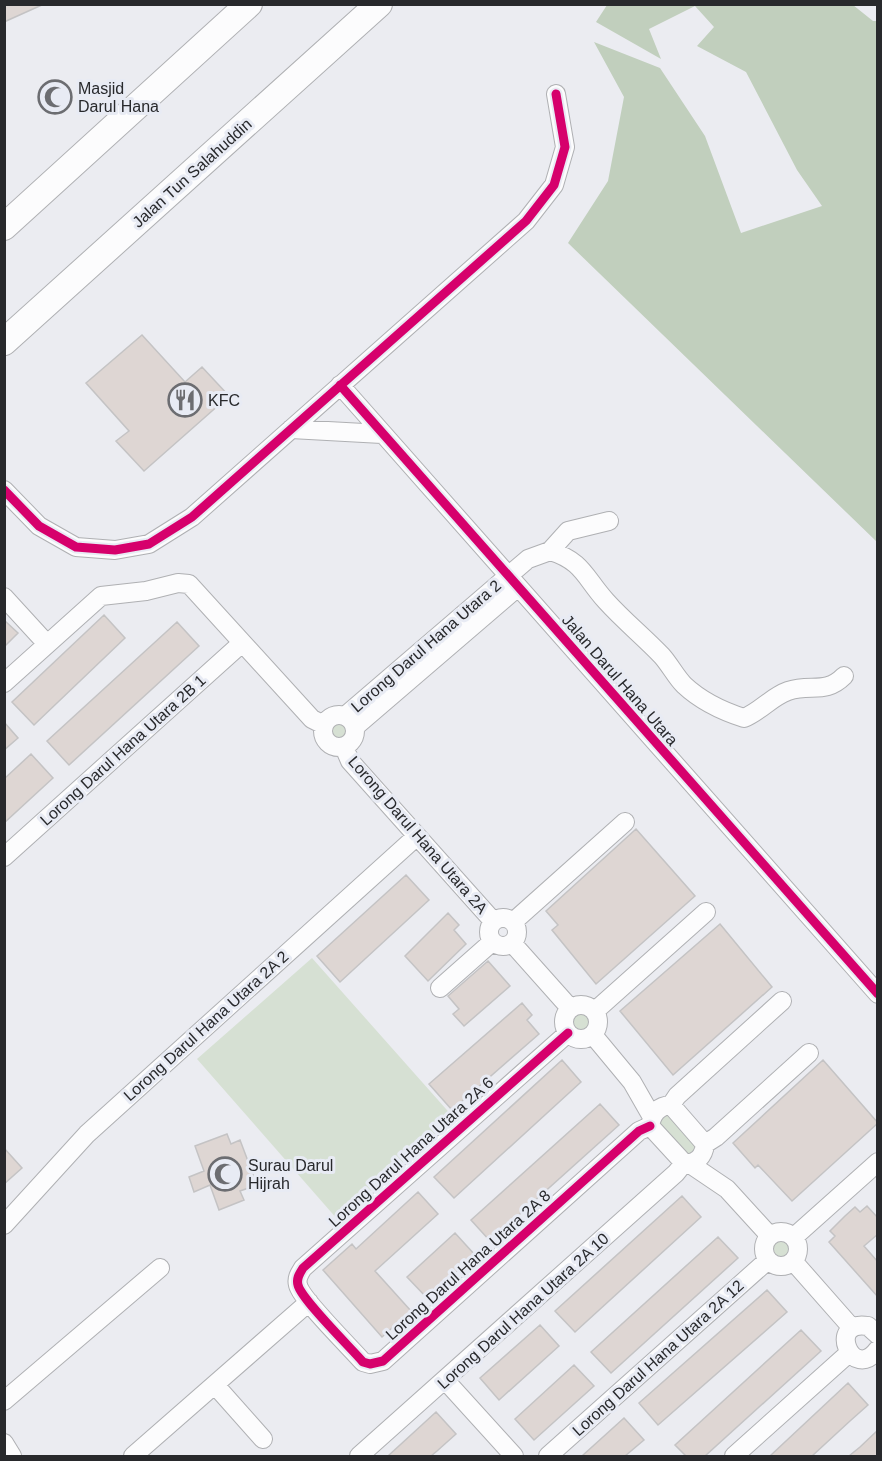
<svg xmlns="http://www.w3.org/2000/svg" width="882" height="1461" font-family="Arial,sans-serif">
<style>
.green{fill:#d6e0d3}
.forest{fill:#c1cfbd}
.building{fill:#ded6d3;stroke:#c4c3c4;stroke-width:1.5}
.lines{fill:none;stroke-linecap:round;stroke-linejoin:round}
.minor-casing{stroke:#afb0b3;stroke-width:20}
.highway-casing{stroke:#afb0b3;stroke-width:28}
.minor{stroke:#fcfcfd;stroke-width:18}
.highway{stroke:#fcfcfd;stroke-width:26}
.cycleway-casing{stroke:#e8ebf4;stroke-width:13}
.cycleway{stroke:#d6006c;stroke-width:9}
.labels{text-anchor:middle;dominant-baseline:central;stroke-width:6;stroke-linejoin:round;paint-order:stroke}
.poi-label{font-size:16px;fill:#28292c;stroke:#e8ebf4;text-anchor:start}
.street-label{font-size:16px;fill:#28292c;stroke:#e8ebf4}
</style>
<rect width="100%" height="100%" fill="#ebecf1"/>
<path class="green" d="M329 732a10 10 0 1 1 20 0a10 10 0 1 1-20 0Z
M312 958 454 1118 338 1220 197 1059Z
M572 1022a10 10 0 1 1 20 0a10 10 0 1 1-20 0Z
M668 1111 698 1150 687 1157 656 1126Z
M771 1248a10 10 0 1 1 20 0a10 10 0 1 1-20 0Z"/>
<path class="forest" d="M607 5H853L873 21H877V542L568 243 608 181 624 97 594 42 660 68 705 136 741 233 822 206 797 170 746 72 697 46 714 27 695 6 649 29 661 59 596 22Z"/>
<path class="building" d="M4 4H44L4 22Z
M142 335 185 382 202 367 229 396 144 471 116 441 129 431 86 383Z
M104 615 125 638 34 725 12 702Z
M4 620 18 633 4 647Z
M177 622 199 646 69 765 47 741Z
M4 722 18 738 4 750Z
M31 754 53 778 4 823V779Z
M636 829 695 896 596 984 552 930 558 925 546 911Z
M406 875 429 900 340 982 317 956Z
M448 913 459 925 454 930 466 944 428 981 405 956Z
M720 924 772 987 673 1075 620 1011Z
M488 961 510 986 464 1026 453 1014 459 1009 448 996Z
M522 1003 532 1015 527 1020 539 1034 452 1110 429 1084Z
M562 1060 581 1082 454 1198 434 1177Z
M823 1060 878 1123 792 1201 758 1165 755 1168 733 1143Z
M600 1104 619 1125 490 1241 471 1220Z
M227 1134 231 1144 240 1140 257 1185 240 1191 244 1200 219 1210 210 1185 194 1192 189 1177 204 1171 195 1146Z
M4 1148 22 1168 4 1184Z
M418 1192 438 1214 375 1271 411 1311 382 1337 323 1270 352 1244 356 1249Z
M682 1196 701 1217 575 1332 555 1311Z
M867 1206 878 1218V1234L864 1246 878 1262V1297L829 1242 835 1236 830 1231 845 1216 855 1207 860 1212Z
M455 1233 475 1255 427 1298 407 1277Z
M718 1237 738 1258 611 1373 591 1352Z
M767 1290 787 1312 658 1425 639 1403Z
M540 1325 559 1346 499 1400 480 1378Z
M801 1330 821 1351 705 1456H686L675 1445Z
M574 1365 594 1386 534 1440 515 1419Z
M848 1383 868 1405 850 1421 812 1456H770Z
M436 1412 456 1434 437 1451 431 1456H388Z
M624 1418 644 1440 625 1456H582Z
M878 1430V1456H849L860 1447Z"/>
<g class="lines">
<defs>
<path id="minor" d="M340 385 878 994
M291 429 382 434
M4 490 39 526 76 547 115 550 149 544 192 517 526 221 554 185 565 147 556 94
M550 551C583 561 585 578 606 601 624 621 644 637 662 656 670 665 676 677 684 685 701 701 722 711 744 718 761 711 771 697 788 691 811 683 825 695 844 676
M4 597 47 644
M4 683 101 596 146 591 178 583 189 584 312 719 324 725
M323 731a16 16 0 1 1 32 0a16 16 0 1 1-32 0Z
M345 716 528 559 550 551 568 531 609 521
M355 727 518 587
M344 747 350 761 493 921
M4 857 242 643
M489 932a14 14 0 1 1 28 0a14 14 0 1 1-28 0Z
M513 922 625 822
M512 943 570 1008
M440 988 492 942
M564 1022a17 17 0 1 1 34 0a17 17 0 1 1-34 0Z
M595 1011 706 912
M568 1033 303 1268C300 1273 296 1278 298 1285 301 1299 351 1348 363 1362L370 1364 383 1361 639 1131 650 1126
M593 1035 632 1082 652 1117
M671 1105 705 1144C704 1156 696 1165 684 1163L650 1126C652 1114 658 1106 671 1105Z
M671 1105 677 1096 782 1001
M705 1144 716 1137 809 1053
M690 1164 727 1189 769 1235
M4 1225 87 1134 417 836
M764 1249a17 17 0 1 1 34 0a17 17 0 1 1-34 0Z
M794 1237 878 1162
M793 1261 852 1328
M878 1335 868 1326C826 1319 852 1384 878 1349
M445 1380 514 1456
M215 1385 263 1439
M4 1401 160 1268
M4 1443 12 1456
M133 1456 309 1302
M359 1456 676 1173 684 1163
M548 1456 768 1260
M734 1456 849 1353"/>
<path id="highway" d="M4 227 249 4
M4 342 379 4"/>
</defs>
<use href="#minor" class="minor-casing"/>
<use href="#highway" class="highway-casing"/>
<use href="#minor" class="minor"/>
<use href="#highway" class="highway"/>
<defs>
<path id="cycleway" d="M340 385 878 994
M4 490 39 526 76 547 115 550 149 544 192 517 526 221 554 185 565 147 556 94
M568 1033 303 1268C300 1273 296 1278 298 1285 301 1299 351 1348 363 1362L370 1364 383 1361 639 1131 650 1126"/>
</defs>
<use href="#cycleway" class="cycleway-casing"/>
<use href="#cycleway" class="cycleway"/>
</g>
<defs>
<symbol id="mosque-ring" viewBox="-11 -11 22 22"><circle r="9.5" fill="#e8ebf4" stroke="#6c6d71" stroke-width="1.5"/><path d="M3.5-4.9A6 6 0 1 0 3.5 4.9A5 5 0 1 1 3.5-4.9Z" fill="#6c6d71"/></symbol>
<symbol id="restaurant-ring" viewBox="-11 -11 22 22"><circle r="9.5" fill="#e8ebf4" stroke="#6c6d71" stroke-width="1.5"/><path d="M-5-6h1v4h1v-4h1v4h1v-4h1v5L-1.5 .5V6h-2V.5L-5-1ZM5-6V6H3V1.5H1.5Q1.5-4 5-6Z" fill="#6c6d71"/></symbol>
</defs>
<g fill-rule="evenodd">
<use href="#mosque-ring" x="36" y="78" width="38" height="38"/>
<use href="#restaurant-ring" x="166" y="381" width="38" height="38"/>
<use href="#mosque-ring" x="206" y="1155" width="38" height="38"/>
</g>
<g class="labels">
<g class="poi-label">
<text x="78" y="88">Masjid<tspan x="78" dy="18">Darul Hana</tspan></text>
<text x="208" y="400">KFC</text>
<text x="248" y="1165">Surau Darul<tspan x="248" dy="18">Hijrah</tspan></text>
</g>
<g class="street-label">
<text transform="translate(192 173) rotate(-42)">Jalan Tun Salahuddin</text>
<text transform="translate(426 646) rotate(-41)">Lorong Darul Hana Utara 2</text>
<text transform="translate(620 680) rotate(49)">Jalan Darul Hana Utara</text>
<text transform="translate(123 750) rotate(-42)">Lorong Darul Hana Utara 2B 1</text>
<text transform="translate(418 835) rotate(49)">Lorong Darul Hana Utara 2A</text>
<text transform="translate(206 1026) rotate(-42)">Lorong Darul Hana Utara 2A 2</text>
<text transform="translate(411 1152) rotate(-42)">Lorong Darul Hana Utara 2A 6</text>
<text transform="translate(468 1265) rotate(-42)">Lorong Darul Hana Utara 2A 8</text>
<text transform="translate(523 1311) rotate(-42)">Lorong Darul Hana Utara 2A 10</text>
<text transform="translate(658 1358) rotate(-42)">Lorong Darul Hana Utara 2A 12</text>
</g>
</g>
<rect width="882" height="1461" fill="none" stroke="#28292c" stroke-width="12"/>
</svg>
